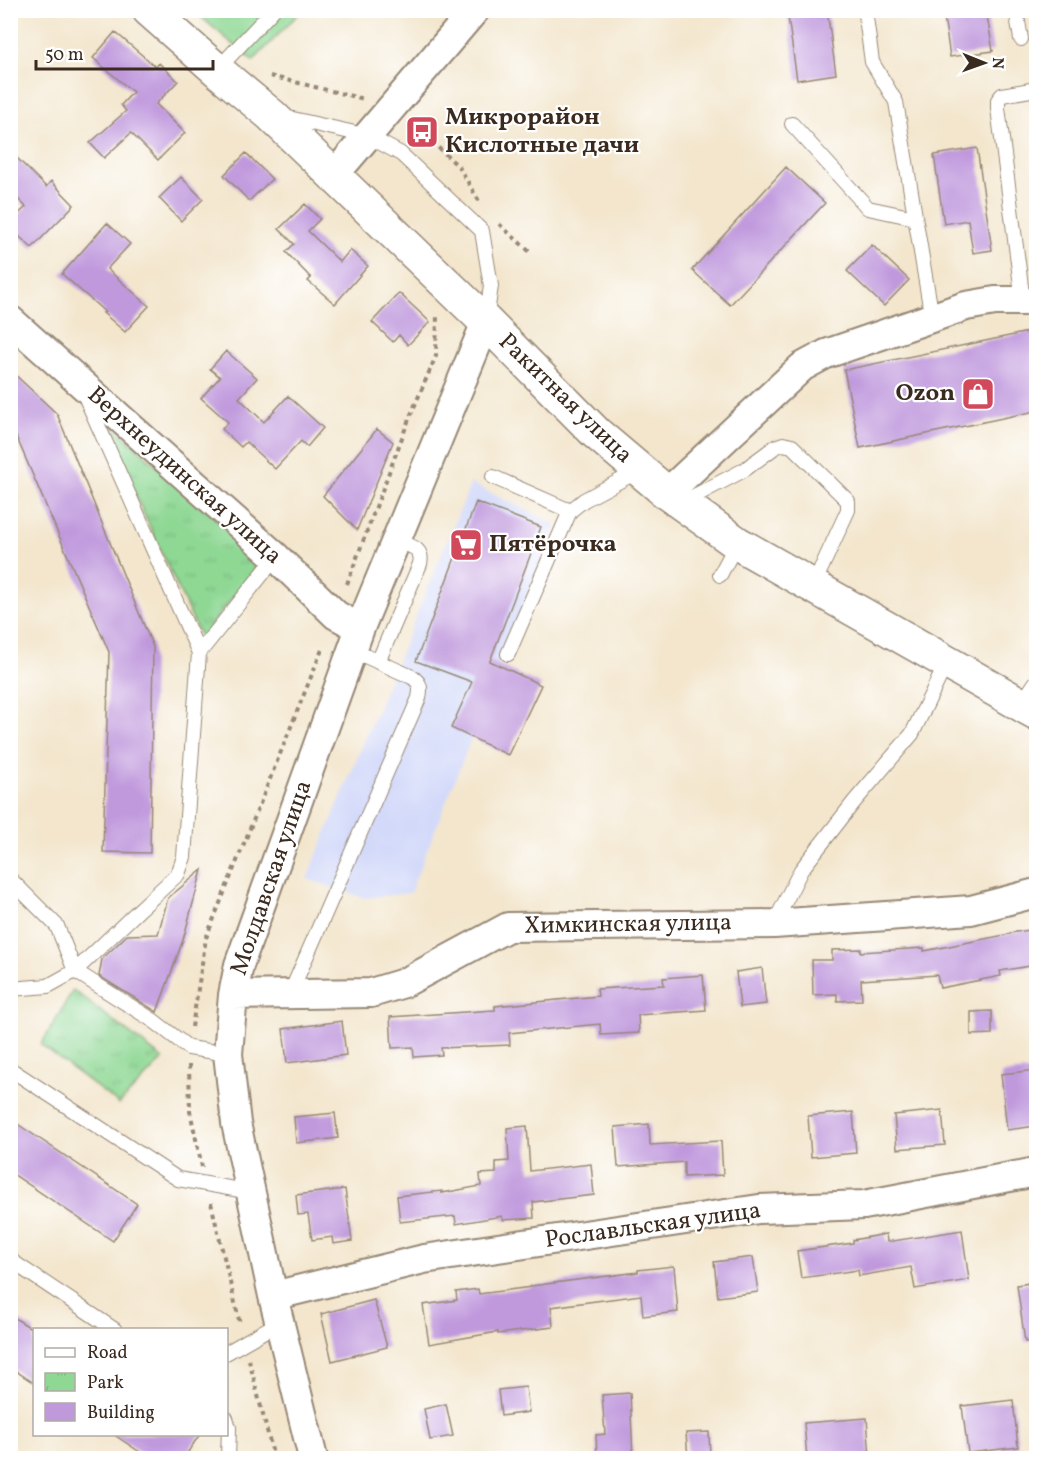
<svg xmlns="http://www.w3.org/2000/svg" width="1047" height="1469" font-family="Vollkorn,serif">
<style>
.built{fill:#d3d9f9}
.green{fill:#8fd894;stroke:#658159;stroke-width:1.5}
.park{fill:url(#park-tufts);stroke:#658159;stroke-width:1.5}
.building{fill:#c099dd}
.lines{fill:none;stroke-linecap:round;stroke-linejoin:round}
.service-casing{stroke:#978876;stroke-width:16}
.minor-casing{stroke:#978876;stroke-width:32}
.tertiary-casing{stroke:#978876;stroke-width:36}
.path{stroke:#978876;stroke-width:4;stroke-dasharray:4.5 4.5;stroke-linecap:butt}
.service{stroke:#fff;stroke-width:14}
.minor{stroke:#fff;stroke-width:28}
.tertiary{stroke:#fff;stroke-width:33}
.labels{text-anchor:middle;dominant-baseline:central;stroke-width:4.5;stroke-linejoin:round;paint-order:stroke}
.poi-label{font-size:24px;font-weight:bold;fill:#3b2a1e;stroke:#fff;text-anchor:start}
.street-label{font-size:24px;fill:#3b2a1e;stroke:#fff}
</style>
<defs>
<pattern id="park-tufts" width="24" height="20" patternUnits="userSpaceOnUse" patternTransform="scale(1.5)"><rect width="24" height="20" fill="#8fd894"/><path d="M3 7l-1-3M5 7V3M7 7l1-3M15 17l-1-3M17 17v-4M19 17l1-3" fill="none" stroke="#7cba7f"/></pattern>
</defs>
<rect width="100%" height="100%" fill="#fff"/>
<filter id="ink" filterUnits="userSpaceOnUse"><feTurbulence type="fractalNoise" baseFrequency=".0167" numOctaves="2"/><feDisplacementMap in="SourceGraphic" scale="12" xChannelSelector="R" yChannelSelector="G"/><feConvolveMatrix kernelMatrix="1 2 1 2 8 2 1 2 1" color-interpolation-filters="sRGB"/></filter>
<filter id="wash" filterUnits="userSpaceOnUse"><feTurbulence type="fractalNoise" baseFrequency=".008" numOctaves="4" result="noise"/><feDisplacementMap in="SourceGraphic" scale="24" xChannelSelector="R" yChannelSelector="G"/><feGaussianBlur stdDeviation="1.35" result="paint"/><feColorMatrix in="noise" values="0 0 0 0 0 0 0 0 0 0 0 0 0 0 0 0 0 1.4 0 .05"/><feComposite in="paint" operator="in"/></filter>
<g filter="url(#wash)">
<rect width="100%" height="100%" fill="#f3e6cd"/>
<path class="built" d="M471 483 556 525 410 893 364 898 307 879Z"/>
<path class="green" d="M194 11H301L253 61Z"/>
<path class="park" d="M97 412 262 560 201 638Z
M73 990 163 1059 119 1104 41 1045Z"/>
<g id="blocks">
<path class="building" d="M787 10H827L836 74 797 80Z
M943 10H986L993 51 950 57Z
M115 32 156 67 159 63 178 81 156 104 185 133 158 160 131 133 104 158 90 143 126 111 121 105 133 92 93 58Z
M977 148 992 250 973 253 968 220 944 224 934 155Z
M10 151 46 187 51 181 74 205 32 248 10 228V222L26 207 10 191Z
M246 153 272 179 249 201 224 175Z
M786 167 825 203 730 305 692 270Z
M181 177 203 199 181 221 159 198Z
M305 204 320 219 308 231 340 262 350 250 368 266 335 304 308 281 311 278 286 252 294 244 279 229Z
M107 223 130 244 107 269 149 306 125 332 103 313 105 312 62 274Z
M872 245 909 280 884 306 847 271Z
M399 293 430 322 408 345 399 335 393 342 372 322Z
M1033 331 1036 346V411L860 448 844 370Z
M226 351 257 378 239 398 264 422 288 396 323 428 307 447 301 441 275 469 246 442 241 447 222 429 228 422 201 398 220 377 210 369Z
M10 370 57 414 153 647 150 853 103 852 109 652 16 436 10 431Z
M377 429 393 442 357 530 323 496Z
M476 502 541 527 490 661 541 685 508 755 451 728 472 682 416 661Z
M202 870 183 940 157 1012 99 976 102 959 127 935 158 934 168 898Z
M1036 929V965L1000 971 1001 976 940 988 937 975 861 980 862 1000 837 1001V994L813 995 812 960H832V950L861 949V952L924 948V951L1010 934V933Z
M762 968 766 1004 740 1007 736 972Z
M703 975 706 1010 638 1015 639 1033 601 1035 600 1024 509 1033 510 1045 441 1048 442 1055 414 1057 413 1047 392 1048 390 1017 495 1010V1006L598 996 597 989 664 985 663 978Z
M992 1011V1034L971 1035V1012Z
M342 1021 346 1055 287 1063 283 1029Z
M1036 1070V1126L1007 1130 1001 1074Z
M942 1110 945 1145 897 1149 894 1115Z
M853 1112 856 1153 811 1157 808 1116Z
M335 1113 338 1138 296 1143 294 1117Z
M10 1119 137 1204 113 1241 10 1172Z
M649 1124 650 1145 721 1141 723 1175 684 1177V1162L618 1167 615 1127Z
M527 1126 530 1171 591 1164 594 1195 533 1202 534 1218 503 1220 502 1216 456 1224 455 1216 400 1222 397 1196 442 1191V1193L481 1186 480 1174 496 1173V1162L509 1161 507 1128Z
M345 1189 352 1241 333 1244 332 1237 312 1240 308 1214 298 1215 296 1195Z
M962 1230 969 1280 915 1289 911 1267 859 1276 858 1270 801 1278 797 1251 853 1243V1240L886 1234 887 1242Z
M753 1257 758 1292 718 1297 714 1262Z
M674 1266 678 1312 643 1316 641 1295 551 1307 553 1327 498 1334V1332L429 1344 423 1305 457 1300 456 1292 478 1289 479 1294 531 1287V1286L638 1272V1270Z
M1036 1282V1341L1025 1342 1017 1285Z
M374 1300 387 1347 332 1361 321 1314Z
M10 1315 34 1330V1383L10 1367Z
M526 1387 529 1412 501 1416 498 1390Z
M630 1393 633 1458H597L596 1435 605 1434 602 1395Z
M1013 1400 1018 1447 968 1453 962 1406Z
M446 1404 453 1436 430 1440 424 1409Z
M867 1418 870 1458H807L804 1423Z
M709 1432 710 1457 688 1458 686 1433Z
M113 1434H200L184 1458H149Z"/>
</g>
</g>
<g filter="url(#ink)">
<use href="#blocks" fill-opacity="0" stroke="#978876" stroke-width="1.5"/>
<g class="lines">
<defs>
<path id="service" d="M865 10 872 62 896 102 932 318
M1016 10 1021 39
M218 71 229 57 273 10
M1036 89 1002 95 998 100V108L1023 301 1036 308
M284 117 368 136 401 154 482 231 491 286 486 320
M792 124 868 208 915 218
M493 477 570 511
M683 502 744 470 775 447 783 444 792 446 848 501V510L813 586
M720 575 737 543
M199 653 276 557
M508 654 570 511 584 500 640 470
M378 662 420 564C424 547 409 546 396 540
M1021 704 1036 682
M10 879 57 926 75 971 154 1021 189 1048 228 1054
M774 924 801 870 854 802 912 734 947 662
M10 989 48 986 75 971 138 911 178 874 184 857 199 653 85 396
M290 994 419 698C421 688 421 683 412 677L352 650
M10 1069 178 1179 251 1192
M10 1260 115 1330
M226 1353 280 1322
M226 1418 229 1428 228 1458"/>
<path id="minor" d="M334 175 475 10
M10 320 276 557 336 615 360 628
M667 493 802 367 826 354 966 306 995 301H1023
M233 995 371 993 404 983 508 927 774 924 971 910 1036 893
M273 1296 424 1259 759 1209 864 1205 1036 1172
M313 1458 273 1296 236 1123 228 1054 233 995 239 965 360 628 486 322"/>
<path id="tertiary" d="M149 10 218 71 271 115 486 322 596 433 667 493 737 543 1036 713"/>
</defs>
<use href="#service" class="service-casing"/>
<use href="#minor" class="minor-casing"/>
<use href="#tertiary" class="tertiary-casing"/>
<path class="path" d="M270 76 364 99
M412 123 459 167 479 201
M499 224 530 252
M347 584 409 419 436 356 437 315
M192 1027 206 938 323 647
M189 1065 190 1111 202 1167
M211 1203 240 1324
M249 1360 274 1458"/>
<use href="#service" class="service"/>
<use href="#minor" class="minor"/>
<use href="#tertiary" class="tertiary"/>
</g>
</g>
<defs>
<symbol id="bus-square" viewBox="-11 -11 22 22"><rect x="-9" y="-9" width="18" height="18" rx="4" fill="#d1495b" stroke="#fff"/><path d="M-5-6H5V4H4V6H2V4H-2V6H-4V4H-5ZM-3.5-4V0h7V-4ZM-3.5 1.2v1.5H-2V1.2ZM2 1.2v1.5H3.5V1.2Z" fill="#fff"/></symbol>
<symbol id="shop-square" viewBox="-11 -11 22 22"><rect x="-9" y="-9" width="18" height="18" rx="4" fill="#d1495b" stroke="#fff"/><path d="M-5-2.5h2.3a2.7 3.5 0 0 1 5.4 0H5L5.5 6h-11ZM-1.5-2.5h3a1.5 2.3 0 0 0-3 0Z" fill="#fff"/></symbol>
<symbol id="supermarket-square" viewBox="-11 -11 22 22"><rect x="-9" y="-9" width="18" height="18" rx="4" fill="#d1495b" stroke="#fff"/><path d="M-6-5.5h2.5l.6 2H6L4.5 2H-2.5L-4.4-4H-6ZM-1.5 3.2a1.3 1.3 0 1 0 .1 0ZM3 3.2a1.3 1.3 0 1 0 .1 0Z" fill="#fff"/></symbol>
</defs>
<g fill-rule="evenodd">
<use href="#bus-square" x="403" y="113" width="38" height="38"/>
<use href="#shop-square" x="959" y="375" width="38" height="38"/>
<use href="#supermarket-square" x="447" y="526" width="38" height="38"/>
</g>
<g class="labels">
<g class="poi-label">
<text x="445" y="118">Микрорайон<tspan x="445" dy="28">Кислотные дачи</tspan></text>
<text x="955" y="394" text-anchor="end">Ozon</text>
<text x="489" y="545">Пятёрочка</text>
</g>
<g class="street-label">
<text transform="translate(565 399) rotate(44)">Ракитная улица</text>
<text transform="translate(184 476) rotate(42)">Верхнеудинская улица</text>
<text transform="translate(272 878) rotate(-71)">Молдавская улица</text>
<text transform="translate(628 925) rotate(-1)">Химкинская улица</text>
<text transform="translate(653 1226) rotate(-8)">Рославльская улица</text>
</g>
</g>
<rect width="1047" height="1469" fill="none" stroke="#fff" stroke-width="36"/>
<rect x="33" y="1328" width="195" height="108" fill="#ffffff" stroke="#b1aaa5" stroke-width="1.5"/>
<rect x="45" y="1348" width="30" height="9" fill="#ffffff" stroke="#b1aaa5" stroke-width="1.5"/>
<text x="87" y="1358" font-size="18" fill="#3b2a1e">Road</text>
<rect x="45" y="1373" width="30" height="18" fill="url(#park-tufts)" stroke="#b1aaa5" stroke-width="1.5"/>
<text x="87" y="1388" font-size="18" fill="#3b2a1e">Park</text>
<rect x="45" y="1403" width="30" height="18" fill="#c099dd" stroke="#b1aaa5" stroke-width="1.5"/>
<text x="87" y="1418" font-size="18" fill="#3b2a1e">Building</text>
<g transform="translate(984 63) rotate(91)" stroke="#ffffff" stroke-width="4.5" paint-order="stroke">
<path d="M0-4.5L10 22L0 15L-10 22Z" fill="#3b2a1e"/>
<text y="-9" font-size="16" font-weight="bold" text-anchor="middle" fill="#3b2a1e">N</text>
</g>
<path d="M36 60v9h177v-9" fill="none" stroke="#3b2a1e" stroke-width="3"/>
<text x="45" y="60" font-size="18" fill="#3b2a1e" stroke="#ffffff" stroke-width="4.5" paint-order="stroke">50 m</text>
</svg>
